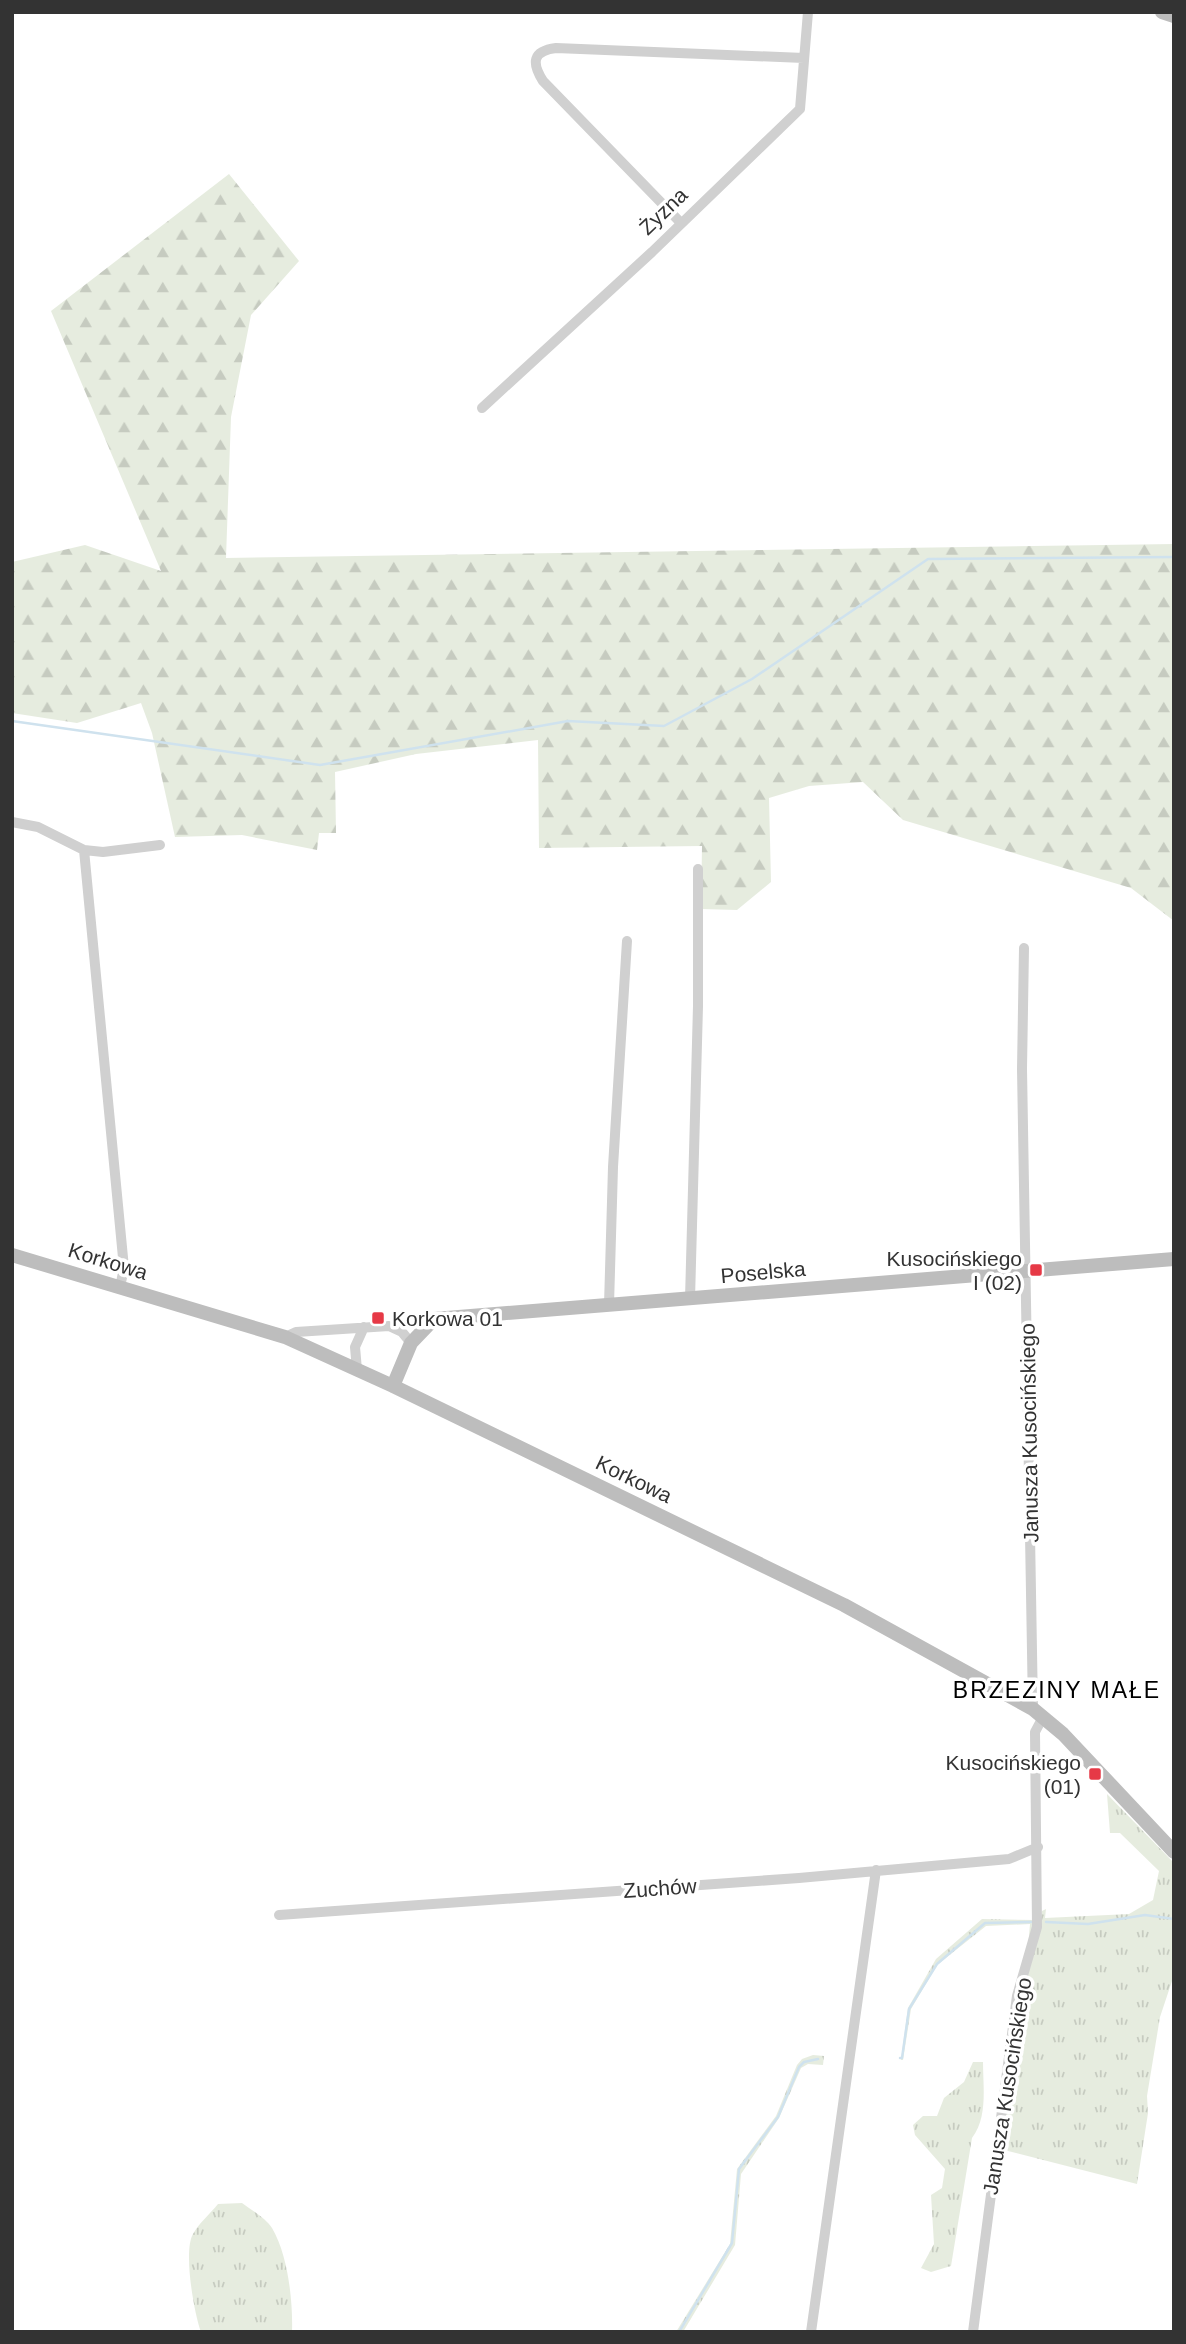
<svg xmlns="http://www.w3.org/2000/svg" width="1186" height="2344" font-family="Arial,sans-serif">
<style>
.grass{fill:url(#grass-tufts)}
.forest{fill:url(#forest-firs)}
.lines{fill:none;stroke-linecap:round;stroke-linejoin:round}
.stream{stroke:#cfe2ee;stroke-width:2.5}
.street{stroke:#d0d0d0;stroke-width:10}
.secondary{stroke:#bdbdbd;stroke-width:14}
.poi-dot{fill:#e63946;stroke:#fff;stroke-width:2.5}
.labels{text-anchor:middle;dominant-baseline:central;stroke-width:7;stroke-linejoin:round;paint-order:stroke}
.street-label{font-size:21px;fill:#333;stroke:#fff}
.poi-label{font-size:21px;fill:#333;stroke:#fff;text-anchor:end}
.neighbourhood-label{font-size:23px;letter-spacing:2px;fill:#000;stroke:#fff}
</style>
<defs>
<pattern id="grass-tufts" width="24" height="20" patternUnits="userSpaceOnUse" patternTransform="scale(1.75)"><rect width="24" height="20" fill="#e6ecdf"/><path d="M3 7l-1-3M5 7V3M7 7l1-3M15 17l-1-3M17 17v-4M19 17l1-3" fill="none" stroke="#c6cbc0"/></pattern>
<pattern id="forest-firs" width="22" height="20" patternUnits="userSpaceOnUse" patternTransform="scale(1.75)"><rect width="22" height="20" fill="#e6ecdf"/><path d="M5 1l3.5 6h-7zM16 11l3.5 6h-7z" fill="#c6cbc0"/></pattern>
</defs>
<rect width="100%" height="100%" fill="#fff"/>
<path class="grass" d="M1107 1794 1174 1863V1975L1160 2017 1147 2096 1148 2113 1137 2184 1000 2149 1019 1997 1042 1911 1046 1909 1045 1918 1129 1914 1153 1900 1159 1871 1120 1833H1110Z
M982 1919 1035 1920 1028 1947 1030 1924 986 1926 937 1965 911 2009 903 2060H901L908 2008 936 1959Z
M813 2055 824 2056 823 2065 808 2064 801 2068 779 2118 741 2174 735 2245 683 2332H676L730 2244 737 2169 776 2116 797 2065 802 2059Z
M973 2062H983C983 2087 988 2117 972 2138L951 2266 931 2272 921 2268 934 2244 931 2195 942 2188 945 2169 915 2135 913 2125 923 2116H937L944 2098 964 2082Z
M242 2203C251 2210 266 2218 272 2228 288 2255 293 2301 292 2332H201C194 2313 183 2251 193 2234 199 2223 210 2214 218 2204Z"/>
<path class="forest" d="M229 174 299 261 251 315 231 417 226 558 1174 544V921L1131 888 903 820 863 782 809 786 769 798 771 882 737 910 701 909 702 846 539 848 538 740 416 754 335 772 336 833H319L317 850 242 835 175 837 152 733 141 703 77 723 12 713V562L85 545 161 571 51 311Z"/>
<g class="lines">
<path class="stream" d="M12 721 320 765 568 721 664 726 752 679 928 559 1174 557
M1046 1922 1088 1924 1145 1915 1174 1919
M900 2058H902L909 2009 937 1964 985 1923 1031 1922
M679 2332 732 2243 739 2169 778 2117 799 2067 804 2062 818 2059"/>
<path class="street" d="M681 223 543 81C531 62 533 51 556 48L804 58
M482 408 652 252 800 109 808 12
M12 822 38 827 84 850 103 852 160 845
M84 850 124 1268 120 1287
M1024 948 1022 1069 1033 1709
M690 1299 698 1006V869
M609 1305 613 1167 627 941
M285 1337 296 1332 389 1326 402 1332 411 1343
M357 1370 355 1347 364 1327
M279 1915 799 1878 1009 1859 1038 1847
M811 2332 876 1870
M973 2332 1017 1996 1037 1927 1035 1732 1043 1717"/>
<path class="secondary" d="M1162 12 1174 16
M12 1255 285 1337 393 1386 844 1605 1033 1709 1063 1734 1174 1852
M393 1386 411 1343 434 1319 1174 1259"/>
</g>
<g class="poi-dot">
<rect x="1029" y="1263" width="14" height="14" rx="3.5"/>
<rect x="371" y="1311" width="14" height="14" rx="3.5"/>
<rect x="1088" y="1767" width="14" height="14" rx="3.5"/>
</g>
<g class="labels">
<g class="street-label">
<text transform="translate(663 211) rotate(-44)">Żyzna</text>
<text transform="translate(108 1261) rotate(17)">Korkowa</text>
<text transform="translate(763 1272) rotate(-5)">Poselska</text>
<text transform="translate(1029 1433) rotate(-91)">Janusza Kusocińskiego</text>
<text transform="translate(634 1479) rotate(26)">Korkowa</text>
<text transform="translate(660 1888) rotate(-4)">Zuchów</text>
<text transform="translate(1007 2086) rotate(-81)">Janusza Kusocińskiego</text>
</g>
<g class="poi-label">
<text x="1022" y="1258">Kusocińskiego<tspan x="1022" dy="24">I (02)</tspan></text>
<text x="392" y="1318" text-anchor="start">Korkowa 01</text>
<text x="1081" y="1762">Kusocińskiego<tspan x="1081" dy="24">(01)</tspan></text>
</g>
<g class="neighbourhood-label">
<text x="1057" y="1690">BRZEZINY MAŁE</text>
</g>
</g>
<rect width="1186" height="2344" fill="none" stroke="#333333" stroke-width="28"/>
</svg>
